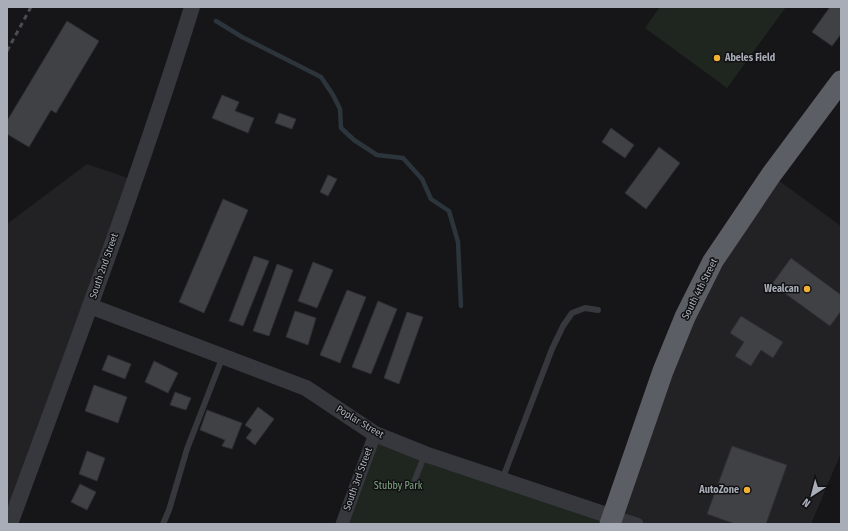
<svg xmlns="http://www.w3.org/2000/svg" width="848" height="531" font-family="'Fira Sans Condensed',sans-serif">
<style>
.built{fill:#222225}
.green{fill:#1e261f}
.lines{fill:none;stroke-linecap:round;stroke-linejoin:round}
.stream{stroke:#2c353c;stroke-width:4.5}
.building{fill:#404145;stroke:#303034}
.service{stroke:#37383d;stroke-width:6}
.minor{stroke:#37383d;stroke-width:13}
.tertiary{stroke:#37383d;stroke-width:16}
.trunk{stroke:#5b5e65;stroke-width:21}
.rail{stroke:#4a4c52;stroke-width:3;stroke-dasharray:5 4;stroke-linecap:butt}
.poi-dot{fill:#f2b134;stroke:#111113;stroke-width:1.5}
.labels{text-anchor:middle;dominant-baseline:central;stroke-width:3;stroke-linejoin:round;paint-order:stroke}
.poi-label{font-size:10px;font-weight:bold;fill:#a8adb8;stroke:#111113;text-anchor:end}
.street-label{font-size:10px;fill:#a8adb8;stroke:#111113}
.park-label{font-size:10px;fill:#7fa381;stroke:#111113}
</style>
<rect width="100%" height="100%" fill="#161618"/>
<path class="built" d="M87 164 134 180 7 524V224Z
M771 175 841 226V453L811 524H610L659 384Z"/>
<path class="green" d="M660 7H786L727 88 645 28Z
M375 434 610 524H342Z"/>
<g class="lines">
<path class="stream" d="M216 21 242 37 321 77 333 95 340 109 341 128 354 140 377 155 403 158 422 179 431 199 449 211 458 242 461 306"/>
</g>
<path class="building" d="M830 7H841V34L832 46 812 32Z
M67 21 99 41 56 113 51 110 29 147 7 134V121Z
M222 95 239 102 235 111 254 118 248 133 212 118Z
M279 113 296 119 292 129 275 123Z
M611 128 634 145 625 158 602 142Z
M659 147 680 163 646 209 625 193Z
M328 175 337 179 328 196 320 192Z
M223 199 248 210 204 313 179 302Z
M254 256 269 261 243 326 229 321Z
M791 258 841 295V311L830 326 772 284Z
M313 262 333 270 317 308 298 301Z
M277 264 293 270 269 336 253 331Z
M347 290 366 297 340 363 320 355Z
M378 301 397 309 371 374 352 367Z
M295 311 316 318 308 345 286 337Z
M407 312 423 317 399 384 384 378Z
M741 316 783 342 773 358 761 350 751 366 735 356 744 342 730 333Z
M108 355 131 364 125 379 102 370Z
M154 361 178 373 168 393 145 382Z
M94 385 127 397 118 423 85 411Z
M175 392 191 398 186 410 170 405Z
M258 407 274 419 255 445 246 438 252 430 245 425Z
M207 410 242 423 232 449 222 446 225 440 200 430Z
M732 446 787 465 766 524H735L707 514Z
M87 451 105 458 97 481 79 474Z
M80 484 96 492 87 510 71 502Z"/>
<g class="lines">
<path class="service" d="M502 480 552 349 563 326 572 313 585 308 598 310
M414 482 425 454
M163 524 169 510 187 449 223 356"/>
<path class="minor" d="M613 517 637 524
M342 524 375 434"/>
<path class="tertiary" d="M90 306 306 388 375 434 425 454 613 517
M10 524C73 352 138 181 192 7"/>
<path class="trunk" d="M610 524 663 371 685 317 713 261 771 175 841 81"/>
<path class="rail" d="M7 51 31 7"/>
</g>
<g class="poi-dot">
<circle cx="717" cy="58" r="4"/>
<circle cx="807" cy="289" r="4"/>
<circle cx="747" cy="490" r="4"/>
</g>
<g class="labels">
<g class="poi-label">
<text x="725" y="58" text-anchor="start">Abeles Field</text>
<text x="799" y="289">Wealcan</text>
<text x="739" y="490">AutoZone</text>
</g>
<g class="street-label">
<text transform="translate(104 266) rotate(-71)">South 2nd Street</text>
<text transform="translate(700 289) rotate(-63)">South 4th Street</text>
<text transform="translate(360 422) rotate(31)">Poplar Street</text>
<text transform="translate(358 479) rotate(-70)">South 3rd Street</text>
</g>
<g class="park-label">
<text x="398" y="486">Stubby Park</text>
</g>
</g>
<rect width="848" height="531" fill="none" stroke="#a8adb8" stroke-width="16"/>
<g transform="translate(812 495) rotate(216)" stroke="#111113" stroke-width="3" paint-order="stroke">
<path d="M0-3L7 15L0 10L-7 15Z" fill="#a8adb8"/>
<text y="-6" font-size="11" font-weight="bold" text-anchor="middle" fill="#a8adb8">N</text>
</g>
</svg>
